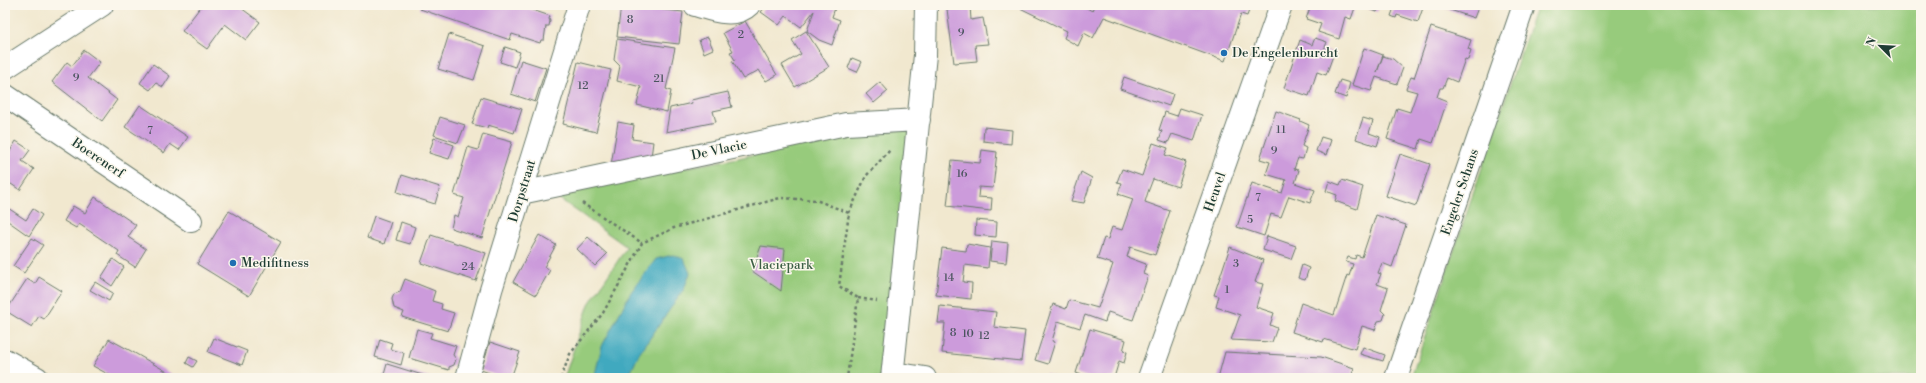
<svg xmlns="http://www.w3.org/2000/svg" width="1926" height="383" font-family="'Libre Bodoni',serif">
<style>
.green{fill:#97cb7c;stroke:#5b8458}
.water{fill:#3fa9bf;stroke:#2f737a}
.building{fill:#cc9bdb}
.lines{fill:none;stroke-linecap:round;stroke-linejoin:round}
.street-casing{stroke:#68796a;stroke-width:24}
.secondary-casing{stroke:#68796a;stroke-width:24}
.path{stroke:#68796a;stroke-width:2.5;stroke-dasharray:3 3;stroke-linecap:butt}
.street{stroke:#fff;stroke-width:22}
.secondary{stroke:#fff;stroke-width:22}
.poi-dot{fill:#1f6fb2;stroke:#fbf7ec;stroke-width:1.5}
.labels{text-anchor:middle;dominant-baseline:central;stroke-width:3;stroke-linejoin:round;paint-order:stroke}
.number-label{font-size:11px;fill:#4a545e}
.poi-label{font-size:13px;fill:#1f3d34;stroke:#fbf7ec;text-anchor:start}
.street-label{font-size:13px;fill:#1f3d34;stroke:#fbf7ec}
.park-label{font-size:13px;fill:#3d6046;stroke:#fbf7ec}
</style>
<rect width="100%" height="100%" fill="#fbf7ec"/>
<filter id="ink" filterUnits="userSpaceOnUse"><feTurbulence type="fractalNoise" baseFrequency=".025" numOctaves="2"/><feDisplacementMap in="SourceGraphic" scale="8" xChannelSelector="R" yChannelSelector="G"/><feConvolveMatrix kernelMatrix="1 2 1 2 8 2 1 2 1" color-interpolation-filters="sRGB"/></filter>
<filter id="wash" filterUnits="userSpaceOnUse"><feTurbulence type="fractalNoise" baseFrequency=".012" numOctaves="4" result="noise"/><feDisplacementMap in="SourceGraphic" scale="16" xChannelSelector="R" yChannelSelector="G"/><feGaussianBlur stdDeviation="0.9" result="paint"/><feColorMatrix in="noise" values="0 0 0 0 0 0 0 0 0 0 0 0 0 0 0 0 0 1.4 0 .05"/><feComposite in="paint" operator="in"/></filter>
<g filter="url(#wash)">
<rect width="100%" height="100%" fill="#f1e8cf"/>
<path class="green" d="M1537 5H1921V378H1411Z
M912 127 883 378H564L589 304 627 247 550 192 738 158 846 135 858 137Z"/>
<path class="water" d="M673 255 684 259 690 273 684 289 639 354 628 378H594L602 346 631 292 656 259Z"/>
<g id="blocks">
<path class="building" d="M202 5H237L260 22 246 40 225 24 207 49 182 31Z
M421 5H518L550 16 549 19 550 21 549 26H546L544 40H541L540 43 512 34 510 40 420 9Z
M621 5 683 12 679 44 617 37Z
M767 5H836L832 17 840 20 832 45 819 40 807 31 814 11 801 27 786 16 779 25 761 12Z
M1014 5H1082L1092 11 1094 5H1251L1247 16 1241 14 1225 61 1104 17 1093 38 1084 33 1078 46 1064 38 1067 31Z
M1311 5H1356L1351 19 1345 17 1339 39 1318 32 1321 24 1306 19Z
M1359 5H1380L1377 12Z
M1395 5H1424L1418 22 1397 15 1396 18 1391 16Z
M1435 5H1479L1474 18Z
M970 6 971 20 983 18 988 44 975 45 977 61 954 63 947 9Z
M745 21 777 75 766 81 759 70 743 79 732 61 735 60 730 52 733 51 723 33Z
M1431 27 1471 40 1468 49 1471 50 1468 60 1465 59 1457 82 1447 78 1443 88H1440L1437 97 1447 101 1433 143 1421 139 1418 149 1387 139 1397 108 1410 112 1417 92 1406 89 1411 77 1414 78Z
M806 31 829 67 795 87 782 65 801 54 792 40Z
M449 34 485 46 474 80 438 69Z
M708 37 713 49 704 53 699 40Z
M1315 38 1327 42 1324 50 1334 53 1326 75 1317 72 1309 96 1284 88 1300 40 1312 45Z
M617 39 675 48 666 89 671 91 667 112 637 105 641 87 617 81 620 66 614 60Z
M505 47 520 52 515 67 500 62Z
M1364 48 1383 55 1377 72 1383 56 1393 59 1403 68 1397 84 1376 77 1371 91 1352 85Z
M84 50 100 62 88 78 117 100 102 121 52 82 67 62 72 66Z
M852 58 862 62 857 72 848 68Z
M521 60 546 68 535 102 511 94Z
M578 62 611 70 596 132 563 124Z
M153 64 170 76 163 87 156 83 150 90 140 83Z
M1124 77 1173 94 1169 106 1120 89Z
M1340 80 1350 83 1346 98 1335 94Z
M880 82 888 91 874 103 866 94Z
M728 92 732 107 713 111 716 122 666 132 670 108 692 103 691 100Z
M481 97 522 109 514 133 488 125 487 128 472 124Z
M140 105 188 137 179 150 170 144 164 153 125 127Z
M1180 108 1202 115 1194 141 1172 134 1168 143 1159 140 1162 131 1159 130 1165 112 1177 116Z
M1276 111 1301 120 1300 121 1309 125 1302 146 1306 148 1303 159 1298 158 1294 169 1299 170 1295 183 1315 190 1310 203 1289 196 1281 217 1271 214 1264 236 1237 227 1252 183 1282 193 1286 180 1266 174 1270 162 1260 159Z
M440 117 465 125 458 143 434 135Z
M1363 118 1373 121 1369 133 1380 137 1377 146 1356 139Z
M618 122 634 125 632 139 653 142 651 157 611 165Z
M984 127 1012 130 1011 144 983 141Z
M483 134 512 142 482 238 451 228 454 215 458 217 464 198 454 195 468 147 478 150Z
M1321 137 1331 140 1326 155 1316 151Z
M434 138 454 145 449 159 429 153Z
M16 141 30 150 22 161 34 169 20 190 8 182 5 187V150L9 153Z
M1153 143 1168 148 1165 155 1186 162 1178 187 1153 179 1148 192 1145 202 1170 211 1155 255 1130 247 1127 257 1146 264 1143 274 1148 276 1133 320 1108 312 1105 322 1085 315 1080 328 1058 321 1052 341 1055 342 1048 364 1035 360 1053 304 1066 309 1069 300 1098 308 1113 264 1097 259 1104 238 1108 239 1112 227 1122 230 1133 199 1118 194 1122 183 1117 182 1122 169 1142 176Z
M982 150 997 152 993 188 979 187 978 197 992 198 991 211 947 206 952 160 980 163Z
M1400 154 1430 164 1416 206 1386 196Z
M1081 172 1092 178 1084 203 1071 201Z
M402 175 440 187 435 204 397 192Z
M1342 180 1363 187 1357 209 1335 201 1337 195 1326 191 1329 181 1340 185Z
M95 197 136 225 128 237 146 249 135 267 117 255 119 251 79 224 76 228 64 221 73 206 85 213Z
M5 206 26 220 33 209 42 215 29 236 5 219Z
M229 211 281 242 249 296 197 264Z
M1376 215 1406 225 1392 267 1382 263 1378 273 1381 274 1377 284 1388 288 1381 310 1385 314 1383 320 1378 321 1375 330 1362 326 1355 349 1324 339 1323 342 1292 332 1301 303 1334 315 1347 275 1349 276 1353 264 1346 262 1348 257 1355 259 1356 255 1362 257Z
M374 216 391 222 384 244 367 238Z
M976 220 997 222 996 237 975 235Z
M401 222 415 227 410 244 396 240Z
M431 235 486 253 476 281 421 263Z
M539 235 556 245 544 267 550 270 536 295 513 282Z
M1267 236 1296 246 1291 259 1263 250Z
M588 237 607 254 595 266 577 249Z
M32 238 43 245 24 273 13 266Z
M992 241 1008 243 1006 263 990 261Z
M967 244 990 248 988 268 965 265 963 282 972 283 971 299 936 295 942 248 966 251Z
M761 246 785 249 781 291 752 271Z
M1230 247 1263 260 1255 282 1263 284 1256 307 1274 313 1270 325 1277 328 1272 342 1231 340 1240 315 1216 307 1219 296 1214 295Z
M113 259 124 267 112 286 101 278Z
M1302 265 1309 268 1305 280 1298 278Z
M39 277 62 291 44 319 39 316 32 327 6 311 27 279 35 284Z
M405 279 435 291 432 301 442 304 441 309 454 313 448 331 402 317 404 312 394 308 392 299 394 294 400 292Z
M95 282 113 293 109 301 90 290Z
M940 306 996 312 994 327 1025 331 1021 361 942 353 945 323H938Z
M417 329 432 333 430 338 456 346 453 355 456 359 454 365 449 367V370L409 358Z
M1090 329 1126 340 1123 351 1127 352 1124 363 1119 361 1114 378H1090L1076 373Z
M214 338 247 351 242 365 208 352Z
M109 339 131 351 178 378H115L93 366Z
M380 339 392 343 390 349 404 353 401 365 375 357Z
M490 342 520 352 511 378H503L481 370Z
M1363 347 1385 355 1383 361 1360 354Z
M1225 352 1321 357 1354 368 1351 378H1218Z
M189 357 197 361 193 367 186 363Z
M387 364 432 378H383Z
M1046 374 1057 378H1044Z"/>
</g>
</g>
<g filter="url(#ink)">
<use href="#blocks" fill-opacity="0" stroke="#68796a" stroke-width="1"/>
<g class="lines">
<defs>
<path id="street" d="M695 5C712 10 735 19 749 5
M5 68 102 5
M5 95 191 221
M521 193 846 124 919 120
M893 373 925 378
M467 378 491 290 579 5
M892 378 925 55 926 5
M1149 378 1281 5
M1396 378 1524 5"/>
<path id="secondary" d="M5 360 37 378"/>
</defs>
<use href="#street" class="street-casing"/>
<use href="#secondary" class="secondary-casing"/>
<path class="path" d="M582 203 642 243
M849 213 866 176 891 149
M858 298 877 301
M561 378 570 354 603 313 642 243 674 228 780 198 816 200 849 213 839 286 858 298 847 378"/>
<use href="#street" class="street"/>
<use href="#secondary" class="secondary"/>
</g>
</g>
<g class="poi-dot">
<circle cx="1224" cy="53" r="4"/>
<circle cx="233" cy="263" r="4"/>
</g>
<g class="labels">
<g class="number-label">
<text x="630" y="20">8</text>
<text x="961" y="33">9</text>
<text x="741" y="35">2</text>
<text x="76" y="78">9</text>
<text x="659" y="79">21</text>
<text x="583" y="86">12</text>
<text x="1281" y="130">11</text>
<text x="150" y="131">7</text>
<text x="1274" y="151">9</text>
<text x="962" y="174">16</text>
<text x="1258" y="198">7</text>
<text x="1250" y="220">5</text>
<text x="1236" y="264">3</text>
<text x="468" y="267">24</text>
<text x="949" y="278">14</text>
<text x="1227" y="290">1</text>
<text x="953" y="333">8</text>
<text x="968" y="334">10</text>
<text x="984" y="336">12</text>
</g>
<g class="poi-label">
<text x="1232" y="53">De Engelenburcht</text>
<text x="241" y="263">Medifitness</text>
</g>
<g class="street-label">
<text transform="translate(719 150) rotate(-12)">De Vlacie</text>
<text transform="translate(98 158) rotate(34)">Boerenerf</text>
<text transform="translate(522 191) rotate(-73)">Dorpstraat</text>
<text transform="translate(1215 192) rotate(-71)">Heuvel</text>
<text transform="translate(1460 192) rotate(-71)">Engeler Schans</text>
</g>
<g class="park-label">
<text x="781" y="265">Vlaciepark</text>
</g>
</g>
<rect width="1926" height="383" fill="none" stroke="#fbf7ec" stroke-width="20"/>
<g transform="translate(1880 46) rotate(294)" stroke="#fbf7ec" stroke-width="3" paint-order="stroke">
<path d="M0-3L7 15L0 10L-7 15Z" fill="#1f3d34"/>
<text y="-6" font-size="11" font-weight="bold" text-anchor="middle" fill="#1f3d34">N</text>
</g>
</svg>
